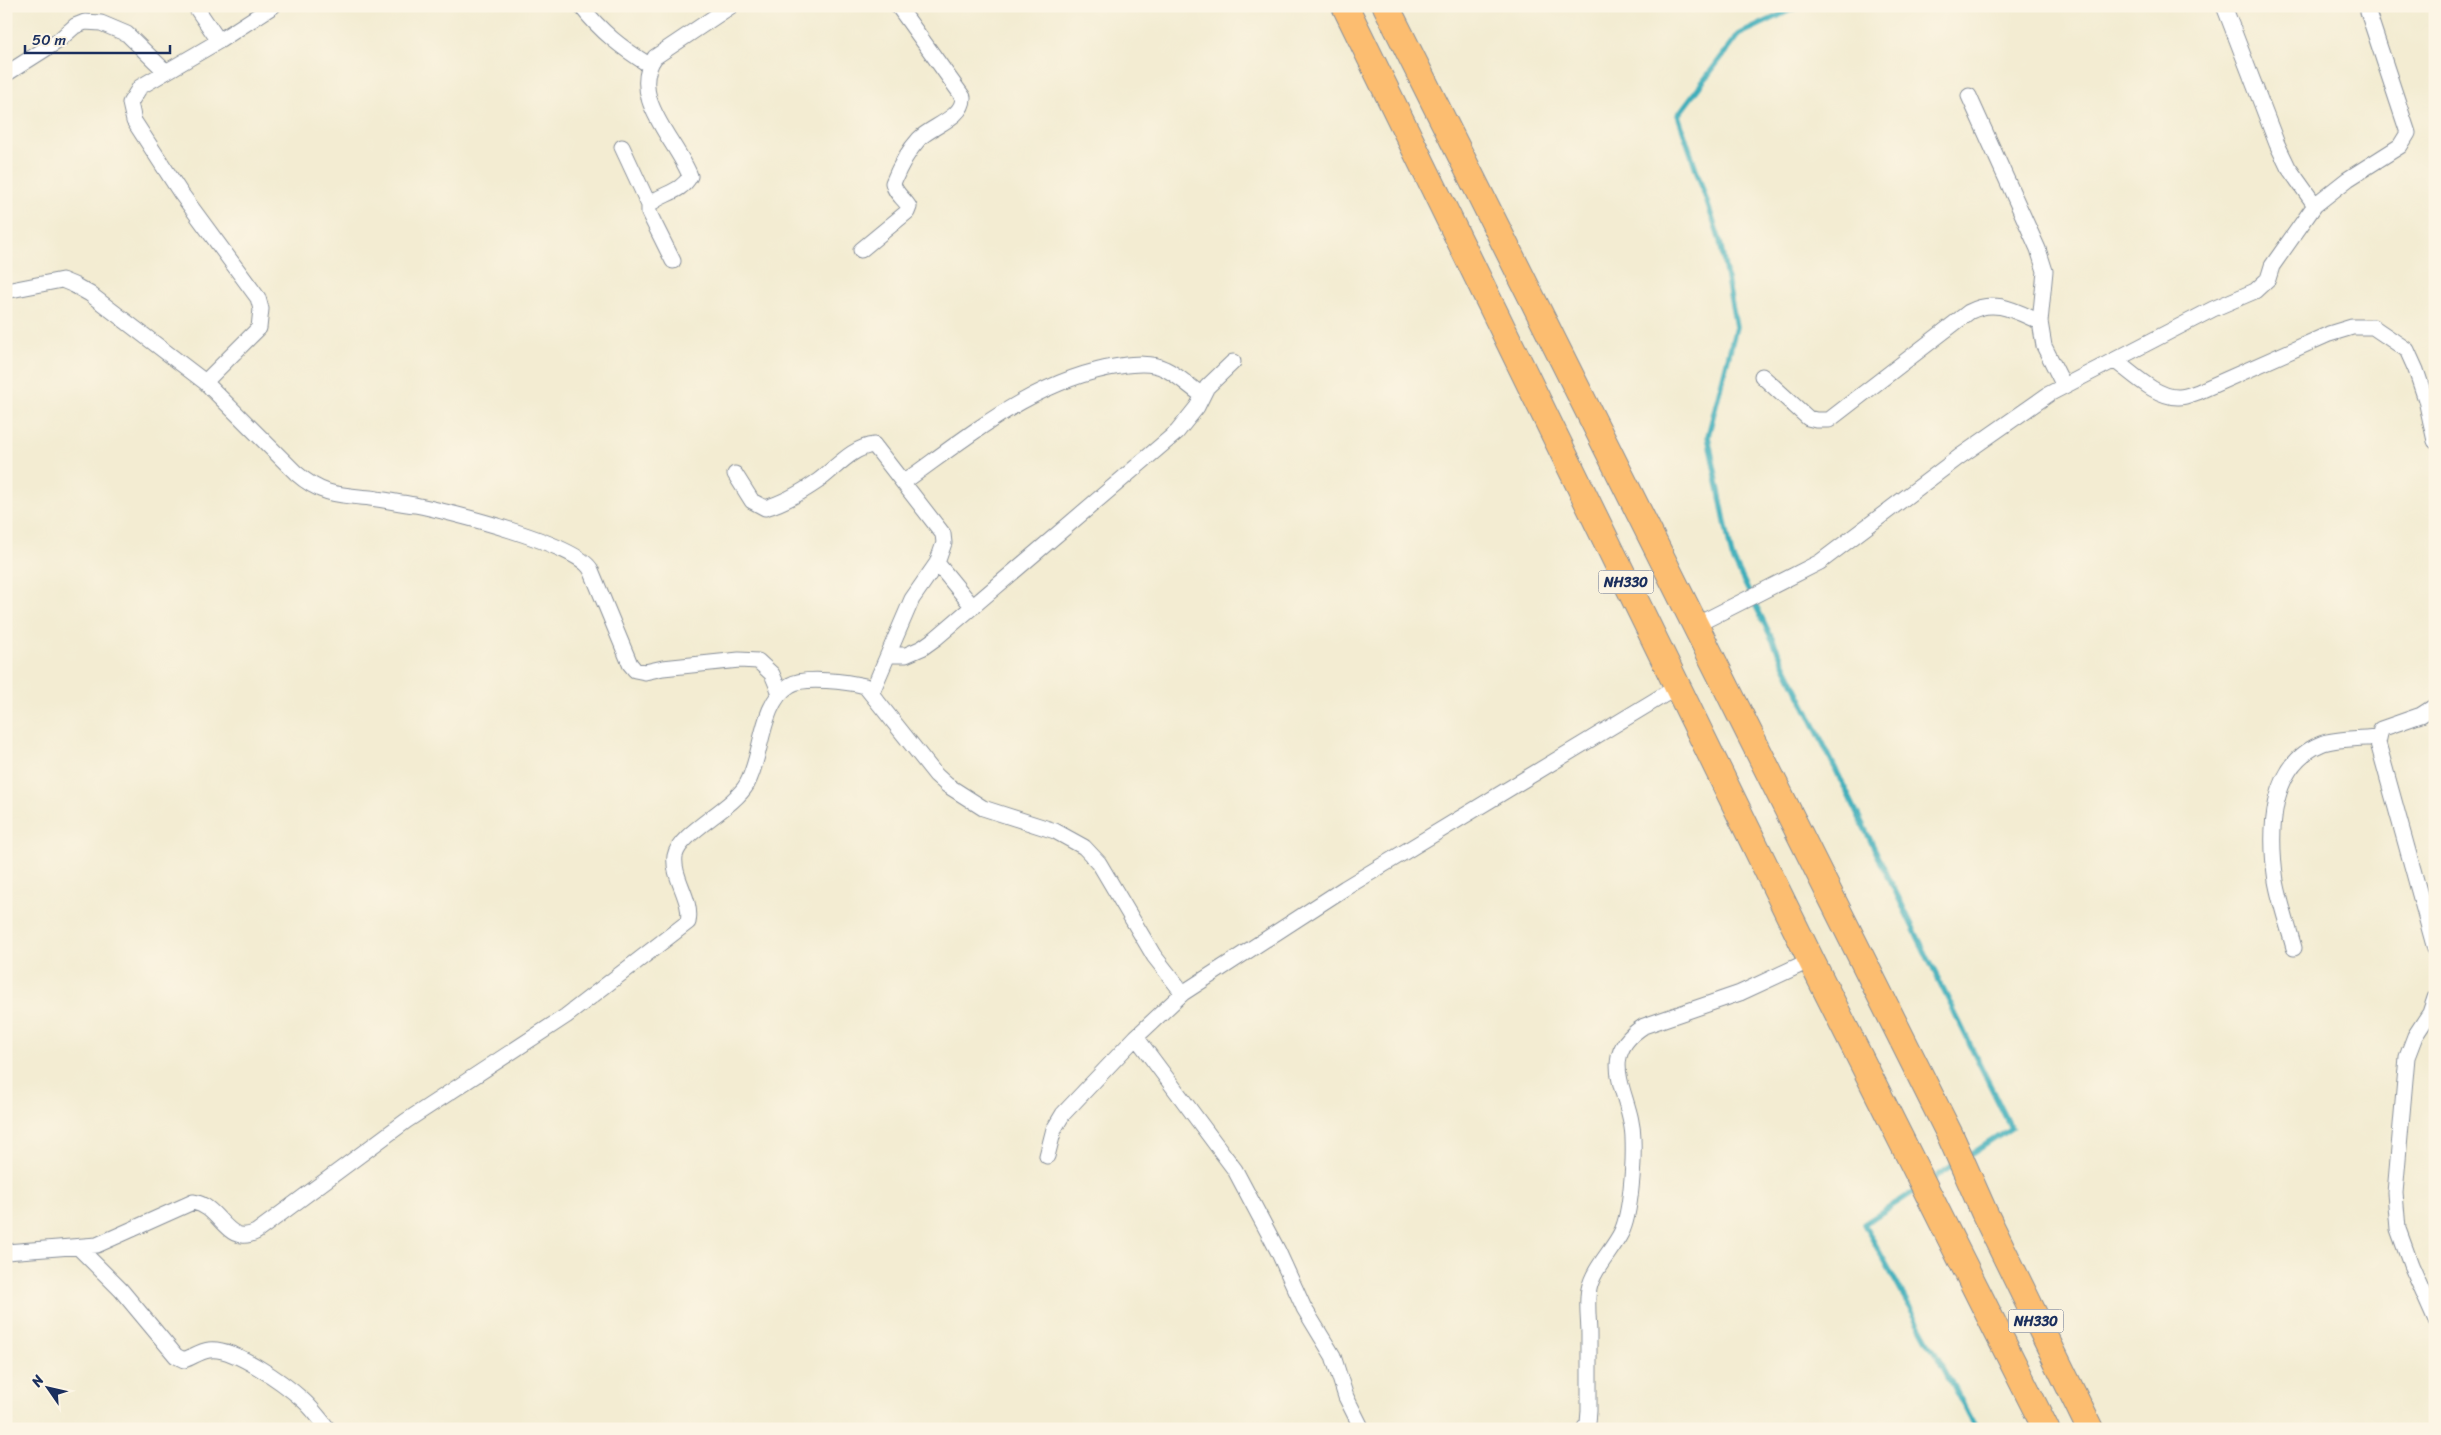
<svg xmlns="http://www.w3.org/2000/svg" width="2441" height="1435" font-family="Sriracha,sans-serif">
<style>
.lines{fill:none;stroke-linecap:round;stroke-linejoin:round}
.stream{stroke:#40afbb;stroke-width:5.5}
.minor-casing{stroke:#878e98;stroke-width:17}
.trunk-casing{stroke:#878e98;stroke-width:28}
.minor{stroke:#fff;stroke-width:15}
.trunk{stroke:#fcbd6f;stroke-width:26}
.labels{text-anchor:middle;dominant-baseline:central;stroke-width:5;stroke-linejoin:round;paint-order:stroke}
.shield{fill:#fcf5e5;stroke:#5e6a86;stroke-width:1}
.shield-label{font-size:14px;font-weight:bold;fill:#1b2f5e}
</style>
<rect width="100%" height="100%" fill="#fcf5e5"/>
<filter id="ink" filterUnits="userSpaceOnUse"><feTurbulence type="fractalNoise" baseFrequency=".02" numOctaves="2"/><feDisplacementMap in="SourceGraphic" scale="10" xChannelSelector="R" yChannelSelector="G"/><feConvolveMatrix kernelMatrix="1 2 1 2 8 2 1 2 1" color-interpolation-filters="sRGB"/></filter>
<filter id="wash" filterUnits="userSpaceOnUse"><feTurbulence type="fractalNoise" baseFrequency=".0096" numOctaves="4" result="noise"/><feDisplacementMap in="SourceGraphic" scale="20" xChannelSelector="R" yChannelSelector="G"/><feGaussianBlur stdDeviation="1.12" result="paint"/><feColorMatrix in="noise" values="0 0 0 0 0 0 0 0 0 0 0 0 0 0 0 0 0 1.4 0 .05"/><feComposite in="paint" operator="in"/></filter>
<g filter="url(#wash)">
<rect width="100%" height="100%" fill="#f3ecd2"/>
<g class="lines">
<path class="stream" d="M1799 6 1738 35 1678 115 1720 241 1736 327 1708 436 1732 557 2011 1128 1967 1157
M1930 1181 1955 1164
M1918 1189 1864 1224 1977 1429"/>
</g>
</g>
<g filter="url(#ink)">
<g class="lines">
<defs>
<path id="minor" d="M195 6 219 41
M581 6C601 32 622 48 649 65
M2224 6 2277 144 2288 167 2315 205
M6 74 58 41 75 26 85 22 101 23 127 34 165 71
M1969 96 2038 249 2045 271 2040 322 2044 346 2064 386
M622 147 649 205
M861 250 907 212 909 207C904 198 895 194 893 183 899 168 908 151 919 139 931 126 964 118 963 97L898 6
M673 261 649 213V205C662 193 681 193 690 176 677 141 627 96 655 57L731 6
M6 291 62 280 74 285 90 294 205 382 296 473C321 495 338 495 370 498 385 500 400 503 415 505 446 511 579 544 591 570L630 664 635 670 645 672 663 668 739 660 758 661 772 674 780 693
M2114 360C2131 372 2156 398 2179 397 2185 397 2192 394 2198 392L2329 334 2352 327H2373L2407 350 2416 370 2426 400 2435 441
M1762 376 1808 418 1816 420H1829L1969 312C1995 298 2015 311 2040 322
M205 382 259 328 261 309 258 298 180 192 134 121 130 103 140 87 219 41 273 6
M735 474 752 501 765 508C783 503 802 492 818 481 835 469 852 447 874 445L943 534 944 543 937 563 973 607
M904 482C970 435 1037 378 1120 366 1134 364 1151 362 1165 369 1178 375 1190 387 1202 395
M1696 625 1820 562 1959 457 2049 394 2213 309 2255 291 2268 279 2272 266 2315 205 2348 179 2400 146 2408 133 2368 12 2370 6
M888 655H906L922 648 936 638 1177 432 1197 407 1207 387 1233 362
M872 692 912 599 937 563
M2435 706 2421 715 2381 729 2378 743 2435 949
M2294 948C2288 926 2280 903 2276 881 2269 834 2269 765 2321 744 2335 738 2362 739 2378 737
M2435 998 2430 1013 2415 1036 2407 1057 2395 1193 2398 1229 2411 1265 2435 1319
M1136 1037 1235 1170 1278 1251 1304 1308 1333 1356 1346 1397 1362 1429
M1047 1156 1054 1129 1063 1114 1136 1037 1183 993 1345 888 1677 687
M78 1247 121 1290 176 1356 184 1360C192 1357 201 1351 209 1350 233 1346 285 1384 303 1400 312 1408 320 1419 328 1429
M6 1252 97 1245 193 1202C221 1206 226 1247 256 1232L406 1121 566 1016 688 922C693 900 672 878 675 856 679 833 733 809 747 784 763 755 760 703 790 685 804 676 849 682 865 686L936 775 947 785 983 808 1055 831 1084 847 1099 863 1154 956 1183 993
M1584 1429 1588 1423 1589 1411C1589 1386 1589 1360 1589 1335 1589 1320 1586 1304 1589 1289 1593 1269 1612 1251 1621 1233 1631 1214 1634 1162 1633 1139 1633 1095 1593 1058 1644 1026L1740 993 1811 960"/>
<path id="trunk" d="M1345 6 1811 960 2046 1429
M1386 6 1950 1135 1984 1212 2090 1429"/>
</defs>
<use href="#minor" class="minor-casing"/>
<use href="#trunk" class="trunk-casing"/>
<use href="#minor" class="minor"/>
<use href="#trunk" class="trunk"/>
</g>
</g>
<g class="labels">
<g class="shield">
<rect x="1598.5" y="570.5" width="55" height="23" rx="4"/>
<rect x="2008.5" y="1309.5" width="55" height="23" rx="4"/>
</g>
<g class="shield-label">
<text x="1626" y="582">NH330</text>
<text x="2036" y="1321">NH330</text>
</g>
</g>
<rect width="2441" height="1435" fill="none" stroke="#fcf5e5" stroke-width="25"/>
<g transform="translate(48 1388) rotate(304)" stroke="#fcf5e5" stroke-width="4" paint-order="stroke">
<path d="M0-4L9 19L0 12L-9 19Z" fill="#1b2f5e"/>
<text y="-8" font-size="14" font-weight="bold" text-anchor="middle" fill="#1b2f5e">N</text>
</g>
<path d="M25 45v8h145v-8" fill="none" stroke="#1b2f5e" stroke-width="2.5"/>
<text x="32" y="45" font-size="15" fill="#1b2f5e" stroke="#fcf5e5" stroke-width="4" paint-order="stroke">50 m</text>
</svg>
